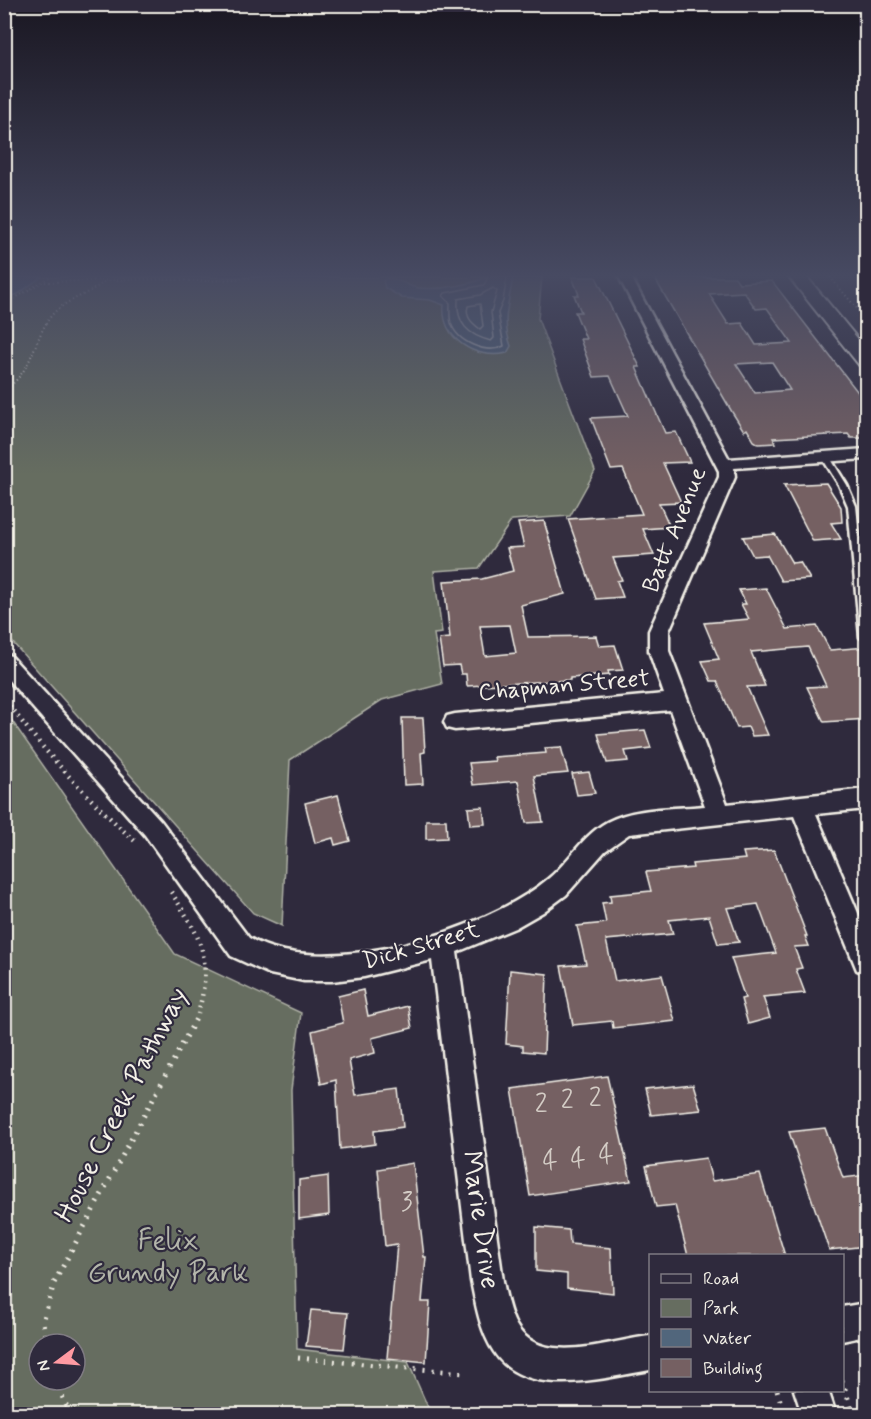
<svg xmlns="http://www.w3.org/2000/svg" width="871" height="1419" font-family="Mynerve,sans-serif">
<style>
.green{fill:#666d60;stroke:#adafa4;stroke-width:1.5;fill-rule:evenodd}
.water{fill:#51667c;stroke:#929ea7;stroke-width:1.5}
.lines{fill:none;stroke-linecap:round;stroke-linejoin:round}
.shore{stroke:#b3b9bd;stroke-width:1.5}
.building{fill:#756062;stroke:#f4f1e8;stroke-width:1.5;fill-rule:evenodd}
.lane-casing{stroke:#f4f1e8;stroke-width:5}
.street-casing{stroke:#f4f1e8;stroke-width:5}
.secondary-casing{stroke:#f4f1e8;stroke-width:4}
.path-far3{stroke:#f4f1e8;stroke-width:2;stroke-dasharray:1 3;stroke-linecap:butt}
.path-far2{stroke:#f4f1e8;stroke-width:3;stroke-dasharray:1.5 4;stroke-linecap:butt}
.path-far1{stroke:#f4f1e8;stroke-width:4.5;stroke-dasharray:1.5 5;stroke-linecap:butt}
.path{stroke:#f4f1e8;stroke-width:5;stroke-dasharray:2 7;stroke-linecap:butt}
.lane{fill:#2f2a3d;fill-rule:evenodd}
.street{fill:#2f2a3d;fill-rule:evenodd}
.secondary{fill:#2f2a3d;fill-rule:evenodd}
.labels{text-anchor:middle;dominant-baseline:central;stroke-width:4.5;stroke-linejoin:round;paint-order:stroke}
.street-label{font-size:24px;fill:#f4f1e8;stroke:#2f2a3d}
.near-number-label{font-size:26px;fill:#d4cdc6}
.near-street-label{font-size:28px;fill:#f4f1e8;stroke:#2f2a3d}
.near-park-label{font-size:28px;fill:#b4b6ab;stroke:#2f2a3d}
</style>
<rect width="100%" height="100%" fill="#2f2a3d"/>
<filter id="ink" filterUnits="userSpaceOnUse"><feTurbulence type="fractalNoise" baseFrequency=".0167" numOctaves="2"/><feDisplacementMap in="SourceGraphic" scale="12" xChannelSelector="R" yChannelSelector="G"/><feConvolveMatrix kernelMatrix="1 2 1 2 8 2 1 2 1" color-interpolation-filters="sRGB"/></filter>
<g filter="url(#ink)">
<path class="green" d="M4 277H542L538 319 595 471 570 516 512 520 479 568 434 571 442 633 434 634 442 684 382 700 290 760 282 926 253 913 5 634Z
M5 711 175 954 301 1013 291 1090 297 1349 408 1362 431 1414H5ZM39 1344H75V1380H39Z"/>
<path class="water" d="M5 277H41L18 294 5 299Z
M489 277H513C509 305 501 318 511 346L507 353C476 361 440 338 444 305L430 300 402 298 385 288 383 280C395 275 407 287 419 288 442 290 467 285 489 277Z"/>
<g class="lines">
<path class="shore" d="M488 277 484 285 445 293 443 296 450 303C450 309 449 316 451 323 457 342 486 355 504 346L498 313 503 301 507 277
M493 288 497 291 491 312 494 338 491 341C468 335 456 324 458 299L480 295Z
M480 304 483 326 480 329C472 323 465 317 468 306Z"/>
</g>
<path class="building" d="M572 277H596L640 367H636L665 433 676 432 690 462 663 463 681 502 659 503 670 527 643 529 654 555 613 558 622 580 617 581 623 597 596 599 568 519 642 514 623 469 611 470 591 418 628 416 610 376 594 377 580 339H586L575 312H581L574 295H579Z
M654 277H735L739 283 772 281 867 404V438H851L848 434 773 438 776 443 759 444 754 441 747 429 744 431 732 412ZM744 292 756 309 767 308 792 343 756 345 742 323 728 324 709 294ZM772 362 790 390 755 393 736 364Z
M826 483 841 507 842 522 831 523 841 539 813 541 784 485Z
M544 521 565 594 521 605 528 637 596 636 599 646 615 645 623 670 608 671 609 675 570 678V680L467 686 466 674H461L459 665 443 666 439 639 450 638 444 581 482 579 513 571 507 548 524 547 518 523ZM510 625 516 653 485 656 480 626Z
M775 534 792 563 800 562 810 579 781 581 767 555 753 556 743 537Z
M766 588 787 629 817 626 830 650 867 647V719L824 722 807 687 826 686 808 647 751 652 765 686 747 687 768 735 752 736 748 727 737 728 717 681H711L702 661 719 659 704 623 749 619 741 604H746L739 590Z
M402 718H423L425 752 421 753 423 784 404 785Z
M645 730 651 748 625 751 628 761 607 763 598 734Z
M561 747 568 773 534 776 543 822 526 823 518 781 473 785 469 763 495 761 494 757 546 753 545 748Z
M589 772 595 793 577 795 572 774Z
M338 795 350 841 335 845 333 838 315 843 305 803Z
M483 807 485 824 470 825 468 808Z
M426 820H446L447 838 426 839Z
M774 850 807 936H805L809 946 794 947 802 968 796 969 805 993 763 997 770 1018 748 1024 741 999 745 998 731 958 776 953 758 904 727 908 739 942 718 944 709 916 669 920 673 934 606 940 615 981 662 975 675 1021 613 1028 612 1021 573 1025 561 966 586 964 577 926 606 923 602 903 611 902 610 895 651 891 646 872 693 868 692 864 745 859 743 852Z
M510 970 547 974 544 1053 523 1051V1046L506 1044Z
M363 990 368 1016 408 1006 412 1028 372 1038 375 1053 349 1060 355 1095 399 1089 403 1127 374 1131 375 1144 340 1149 336 1080 321 1084 312 1031 343 1023 338 996Z
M607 1076 631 1181 530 1196 512 1089Z
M693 1084 701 1110 651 1115 645 1089Z
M825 1128 843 1178 867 1175V1246L829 1250 789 1132Z
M706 1158 712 1181 760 1174 785 1256H688L675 1205 656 1207 646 1166Z
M413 1163 424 1257H426L422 1302H430L426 1362 387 1358 397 1244 385 1246 378 1169Z
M328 1176 329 1215 299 1219V1180Z
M536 1227 569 1230 570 1244 611 1248 613 1293 567 1288V1274L536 1271Z
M311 1310 348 1313 344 1349 306 1346Z"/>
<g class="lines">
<defs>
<path id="lane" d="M822 454H828L829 456 847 485 856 506 866 605V640L865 641 860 637 848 506 839 485 821 456Z"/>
<path id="street" d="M619 277H631L729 459 866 449V459L734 468 735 477 669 631V651L727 804 866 789V809L816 814 866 932V974L857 970 794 816 629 834 605 851 566 895 543 912 515 928 457 952 503 1281C506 1296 509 1312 516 1325 541 1368 611 1340 650 1336V1370C604 1378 525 1400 494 1352 480 1331 476 1305 471 1281L432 960 364 977 332 981H304L270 974 231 956 145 835 4 675V654L11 656 161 821 249 938C323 982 486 931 548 879 569 862 582 836 607 822 635 807 673 809 705 806L670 710 455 730 447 728 444 722 447 716 455 714 664 694 649 651V631L719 477V471Z
M866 1303V1336L842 1341V1307Z
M794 1390H828L836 1414H802Z"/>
<path id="secondary" d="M789 277H807L866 349V367L859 365Z"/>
</defs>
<use href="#lane" class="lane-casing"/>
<use href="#street" class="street-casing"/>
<use href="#secondary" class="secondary-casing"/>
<path class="path-far3" d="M830 277 866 319
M45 282 144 279 208 281 258 277
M4 305 50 277
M4 391C35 368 31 344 51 316 65 299 90 295 106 280"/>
<path class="path-far2" d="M4 698 7 702"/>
<path class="path-far1" d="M6 701C46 754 89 800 138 844
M171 892C202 939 213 957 198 1014"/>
<path class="path" d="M46 1344 43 1322 54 1283 199 1013
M298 1358 464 1373
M55 1380 66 1405 78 1414
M842 1380 853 1414
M777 1390 784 1414"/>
<use href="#lane" class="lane"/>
<use href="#street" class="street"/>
<use href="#secondary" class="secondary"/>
</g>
</g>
<linearGradient id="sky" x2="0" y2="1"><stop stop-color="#1a1722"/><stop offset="0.58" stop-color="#474a62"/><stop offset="1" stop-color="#474a62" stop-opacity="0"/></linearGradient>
<rect width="871" height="475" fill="url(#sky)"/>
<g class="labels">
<g class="street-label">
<text transform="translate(675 530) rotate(-68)">Batt Avenue</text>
<text transform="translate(564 686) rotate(-5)">Chapman Street</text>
<text transform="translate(421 946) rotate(-16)">Dick Street</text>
</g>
<g class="near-number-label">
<text x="595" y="1099">2</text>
<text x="567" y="1101">2</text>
<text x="541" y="1105">2</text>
<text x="606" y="1156">4</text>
<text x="578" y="1160">4</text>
<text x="550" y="1162">4</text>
<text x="407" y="1203">3</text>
</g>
<g class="near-street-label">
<text transform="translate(122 1105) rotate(-63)">House Creek Pathway</text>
<text transform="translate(480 1220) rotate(82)">Marie Drive</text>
</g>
<g class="near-park-label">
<text x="168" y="1241">Felix<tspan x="168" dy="32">Grundy Park</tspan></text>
</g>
</g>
<rect width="871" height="1419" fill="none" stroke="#2f2a3d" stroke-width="24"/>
<rect x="12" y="12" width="847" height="1395" fill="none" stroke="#f4f1e8" stroke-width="2" filter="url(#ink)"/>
<rect x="649" y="1254" width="195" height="138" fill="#2f2a3d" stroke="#7e7a81" stroke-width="1.5"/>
<rect x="661" y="1274" width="30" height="9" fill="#2f2a3d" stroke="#7e7a81" stroke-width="1.5"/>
<text x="703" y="1284" font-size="18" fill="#f4f1e8">Road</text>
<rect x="661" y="1299" width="30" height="18" fill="#666d60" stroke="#7e7a81" stroke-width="1.5"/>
<text x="703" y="1314" font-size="18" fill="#f4f1e8">Park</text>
<rect x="661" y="1329" width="30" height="18" fill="#51667c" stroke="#7e7a81" stroke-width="1.5"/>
<text x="703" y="1344" font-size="18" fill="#f4f1e8">Water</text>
<rect x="661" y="1359" width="30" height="18" fill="#756062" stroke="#7e7a81" stroke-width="1.5"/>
<text x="703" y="1374" font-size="18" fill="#f4f1e8">Building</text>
<g transform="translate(57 1362) rotate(254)"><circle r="28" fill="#2f2a3d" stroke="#7e7a81" stroke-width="1.5"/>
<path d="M0-4.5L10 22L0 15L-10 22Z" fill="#ff9aa2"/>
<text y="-9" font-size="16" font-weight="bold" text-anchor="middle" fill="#f4f1e8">N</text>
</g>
</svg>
